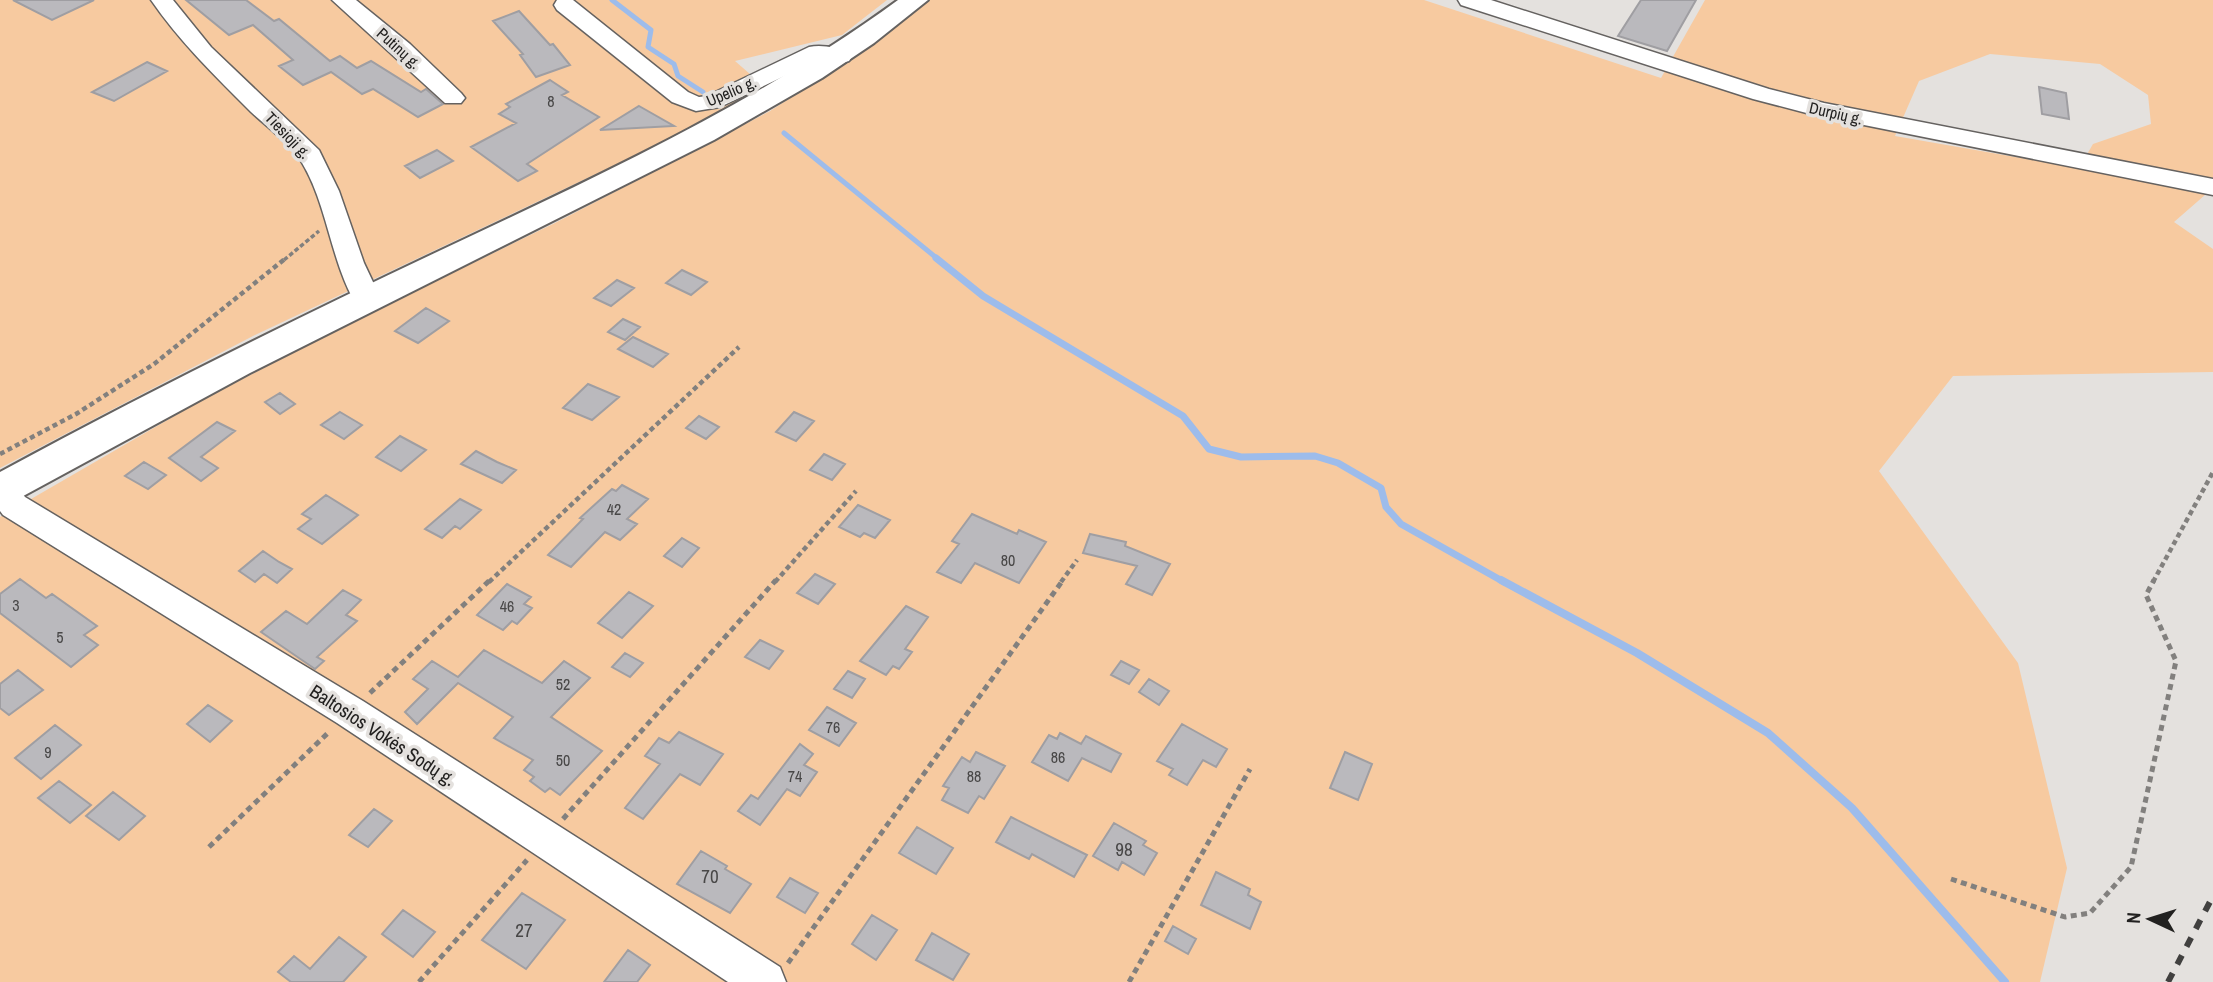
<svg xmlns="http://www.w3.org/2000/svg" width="2213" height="982" font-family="'Archivo Narrow',sans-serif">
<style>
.green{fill:#f7caa0;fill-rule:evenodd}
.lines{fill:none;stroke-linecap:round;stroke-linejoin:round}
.stream-far2{stroke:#9dbceb;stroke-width:5}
.stream-far1{stroke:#9dbceb;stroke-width:7}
.stream{stroke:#9dbceb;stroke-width:8}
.building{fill:#bab9bd;stroke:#9f9ea2;stroke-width:2}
.minor-casing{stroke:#656260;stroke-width:3}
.major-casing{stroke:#656260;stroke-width:4}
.path-far2{stroke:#82807e;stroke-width:3.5;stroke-dasharray:4.5 2.5;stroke-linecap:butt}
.path-far1{stroke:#82807e;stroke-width:4.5;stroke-dasharray:5 3.5;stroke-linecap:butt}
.path{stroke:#82807e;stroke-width:5;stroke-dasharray:6 4.5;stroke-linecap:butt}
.minor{fill:#fff;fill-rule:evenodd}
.major{fill:#fff;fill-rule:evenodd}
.rail{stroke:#41403f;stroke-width:6;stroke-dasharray:10 10;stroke-linecap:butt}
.labels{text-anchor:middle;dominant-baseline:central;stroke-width:7;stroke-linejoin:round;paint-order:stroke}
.far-street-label{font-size:16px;fill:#222120;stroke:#e4e1de}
.number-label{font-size:16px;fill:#484747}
.street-label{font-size:19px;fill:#222120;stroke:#e4e1de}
.near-number-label{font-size:19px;fill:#484747}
</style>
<rect width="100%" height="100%" fill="#e4e1de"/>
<path class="green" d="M0 0H887L842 35 735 61 766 88 647 150 253 336 0 468Z
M929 0H1424L1661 78 1705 0H2213V188L2174 222 2213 249V372L1953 376 1879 471 2018 663 2067 868 2040 982H0V517L202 400 372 312 555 223 770 111 877 42ZM1990 54 2100 64 2148 95 2151 124 2093 144 2079 168 1895 136 1919 81Z"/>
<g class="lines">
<path class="stream-far2" d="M612 0 651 30 648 47 674 64 678 76 703 92
M784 133 939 260"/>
<path class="stream-far1" d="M936 258 983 296 1183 416 1209 449 1241 457 1315 456 1338 463 1381 488 1386 507 1401 524 1504 582"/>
<path class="stream" d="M1501 580 1637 653 1768 733 1852 808 2005 982"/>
</g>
<path class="building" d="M13 0H94L52 20Z
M186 0H246L274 21 279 19 330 61 340 56 357 68 371 61 421 92 426 89 443 104 418 117 373 89 362 94 331 72 303 85 279 66 293 60 253 25 229 35Z
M1641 0H1696L1667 51 1618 36Z
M519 11 550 45 553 44 570 65 536 77 520 55 523 54 493 21Z
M147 62 167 71 114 101 92 92Z
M550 80 568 92 562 95 599 117 527 164 537 171 518 181 471 147 516 123 499 114 510 107 506 104Z
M2039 87 2066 93 2069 119 2042 114Z
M639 106 674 126 600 130Z
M437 150 453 161 420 178 405 166Z
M682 270 707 282 691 295 666 283Z
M617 280 634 288 611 306 594 298Z
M426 308 449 321 418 343 395 331Z
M623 319 640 327 625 340 608 332Z
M633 337 668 354 653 367 618 349Z
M588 384 619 397 592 420 563 408Z
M280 393 295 404 280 414 265 402Z
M340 412 362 425 344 439 321 425Z
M794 412 814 421 796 441 776 432Z
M699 416 719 427 706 439 686 428Z
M217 422 235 431 201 457 218 468 201 481 169 458Z
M400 436 426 450 401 471 376 457Z
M476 451 497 462 516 470 502 483 461 464Z
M824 454 845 464 832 480 810 470Z
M144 462 166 475 148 489 125 476Z
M622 485 648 499 627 519 637 524 620 540 605 532 571 567 548 555 583 519 580 518 612 489 616 491Z
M326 495 358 515 322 544 298 529 311 519 302 514Z
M460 499 481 510 460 529 455 526 442 538 425 529Z
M858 505 890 520 875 538 864 533 860 537 839 527Z
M972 514 1017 534 1019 530 1046 542 1019 583 975 563 961 583 937 572 959 544 952 541Z
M1090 534 1126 542 1125 546 1170 564 1152 595 1126 584 1137 566 1083 553Z
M682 538 699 548 682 567 664 556Z
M263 551 279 562 292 569 277 583 264 574 255 582 239 571Z
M815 574 835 584 818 604 797 593Z
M20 579 46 598 52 594 97 626 84 635 98 645 71 667 0 613V594Z
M507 584 531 597 524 604 532 608 517 624 512 621 503 630 477 615Z
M343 590 361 600 346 615 357 621 317 657 324 661 315 669 261 632 286 611 307 624Z
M629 592 653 606 622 638 598 623Z
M906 606 928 617 905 649 912 652 899 669 893 666 886 675 860 661Z
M760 640 783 651 769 669 745 657Z
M484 650 542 683 564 661 590 678 551 717 602 751 560 795 550 788 545 792 530 781 534 777 524 770 533 760 494 738 513 717 458 683 417 724 405 712 428 689 413 679 432 661 458 677Z
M625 653 643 663 630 677 612 667Z
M1121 661 1139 670 1129 684 1111 675Z
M18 670 43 690 9 715 0 708V684Z
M848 671 865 679 852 698 834 689Z
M1149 679 1169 691 1159 705 1139 692Z
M208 705 232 721 210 742 187 724Z
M827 707 856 723 839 746 809 730Z
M1182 724 1227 749 1216 767 1203 760 1187 785 1169 775 1173 769 1157 761Z
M55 725 81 745 41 779 15 758Z
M679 732 723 754 700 785 680 774 643 819 625 808 660 764 645 756 659 738 669 743Z
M1060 733 1081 744 1086 736 1121 754 1111 772 1082 758 1068 781 1032 762 1049 735 1057 739Z
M800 744 813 754 804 765 817 772 800 796 787 789 760 825 738 811 751 795 758 799Z
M976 752 1005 766 984 799 979 796 968 813 942 800 949 788 943 786 962 757 970 762Z
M1345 752 1372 764 1358 800 1330 788Z
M59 781 91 805 70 823 38 798Z
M113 792 145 816 119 840 86 816Z
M374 809 392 821 368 847 349 835Z
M1011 817 1087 855 1074 877 1032 854 1029 859 996 842Z
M1114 823 1146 841 1143 845 1157 853 1144 875 1122 862 1118 870 1093 856Z
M917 827 953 848 936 874 899 853Z
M701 851 727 866 725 869 751 884 730 913 677 884Z
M1216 872 1250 889 1248 895 1261 902 1250 929 1201 905Z
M790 878 818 893 805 913 777 897Z
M522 893 565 920 526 969 482 940Z
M403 910 435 932 413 957 382 934Z
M872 915 897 930 876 960 852 944Z
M1173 926 1196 939 1188 954 1165 941Z
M932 933 969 954 953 980 916 960Z
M339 937 366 957 343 982H291L278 972 294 956 310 969Z
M628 950 650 965 637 982H604Z"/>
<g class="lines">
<defs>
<path id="minor" d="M151 0H173L211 47 319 150 339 191 364 263 381 299 377 306 367 309 357 306C330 261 328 205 301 161 289 143 267 127 251 112 215 76 180 42 151 0Z
M332 0H356L410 44 461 93 465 98 461 103H445Z
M557 0H573L688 92 699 97 707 96 809 47C822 44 836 48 849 51L852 56 849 61 841 63 820 59 720 107 696 111 672 102 557 10 554 5Z
M1458 0H1491L1769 89 1824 103 2213 179V195L1814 115 1753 99 1461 5Z
M0 477 12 480 25 497 363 701 780 967 786 982H728L337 723 3 515 0 511Z"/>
<path id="major" d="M898 0H928L874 43 822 78 714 140 250 373 14 501 0 505V472C144 394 291 321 439 251 598 176 756 104 898 0Z"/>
</defs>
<use href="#minor" class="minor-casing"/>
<use href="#major" class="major-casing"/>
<path class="path-far2" d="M284 260 319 231"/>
<path class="path-far1" d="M0 454 76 414 154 364 286 258
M489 582 739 347
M775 582 856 491
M1061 582 1077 560
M2153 582 2213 472"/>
<path class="path" d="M370 693 490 580
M563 819 776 580
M209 847 330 731
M1951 879 2065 917 2090 913 2131 867 2176 661 2146 595 2154 580
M788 963 1063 580
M419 982 527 860
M1129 982 1250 769"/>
<use href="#minor" class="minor"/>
<use href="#major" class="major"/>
<path class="rail" d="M2168 982 2213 896"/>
</g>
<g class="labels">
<g class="far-street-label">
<text transform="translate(399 48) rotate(42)">Putinų g.</text>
<text transform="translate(731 91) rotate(-23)">Upelio g.</text>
<text transform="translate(1836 113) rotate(13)">Durpių g.</text>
<text transform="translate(288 135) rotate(46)">Tiesioji g.</text>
</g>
<g class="number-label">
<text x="551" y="101">8</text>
<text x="614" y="509">42</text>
<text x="1008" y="560">80</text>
<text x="16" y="605">3</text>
<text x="507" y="606">46</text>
<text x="60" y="637">5</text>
<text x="563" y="684">52</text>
<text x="833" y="727">76</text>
<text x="48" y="752">9</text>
<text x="1058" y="757">86</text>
<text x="563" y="760">50</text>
<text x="795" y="776">74</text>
<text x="974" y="776">88</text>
</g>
<g class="street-label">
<text transform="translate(383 735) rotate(33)">Baltosios Vokės Sodų g.</text>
</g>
<g class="near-number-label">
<text x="1124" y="849">98</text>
<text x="710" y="876">70</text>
<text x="524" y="930">27</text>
</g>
</g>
<g transform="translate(2150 919) rotate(274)" stroke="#e4e1de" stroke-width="5" paint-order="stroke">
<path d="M0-5L12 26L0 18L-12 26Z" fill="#222120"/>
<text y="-10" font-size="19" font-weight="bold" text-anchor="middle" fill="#222120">N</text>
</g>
</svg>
